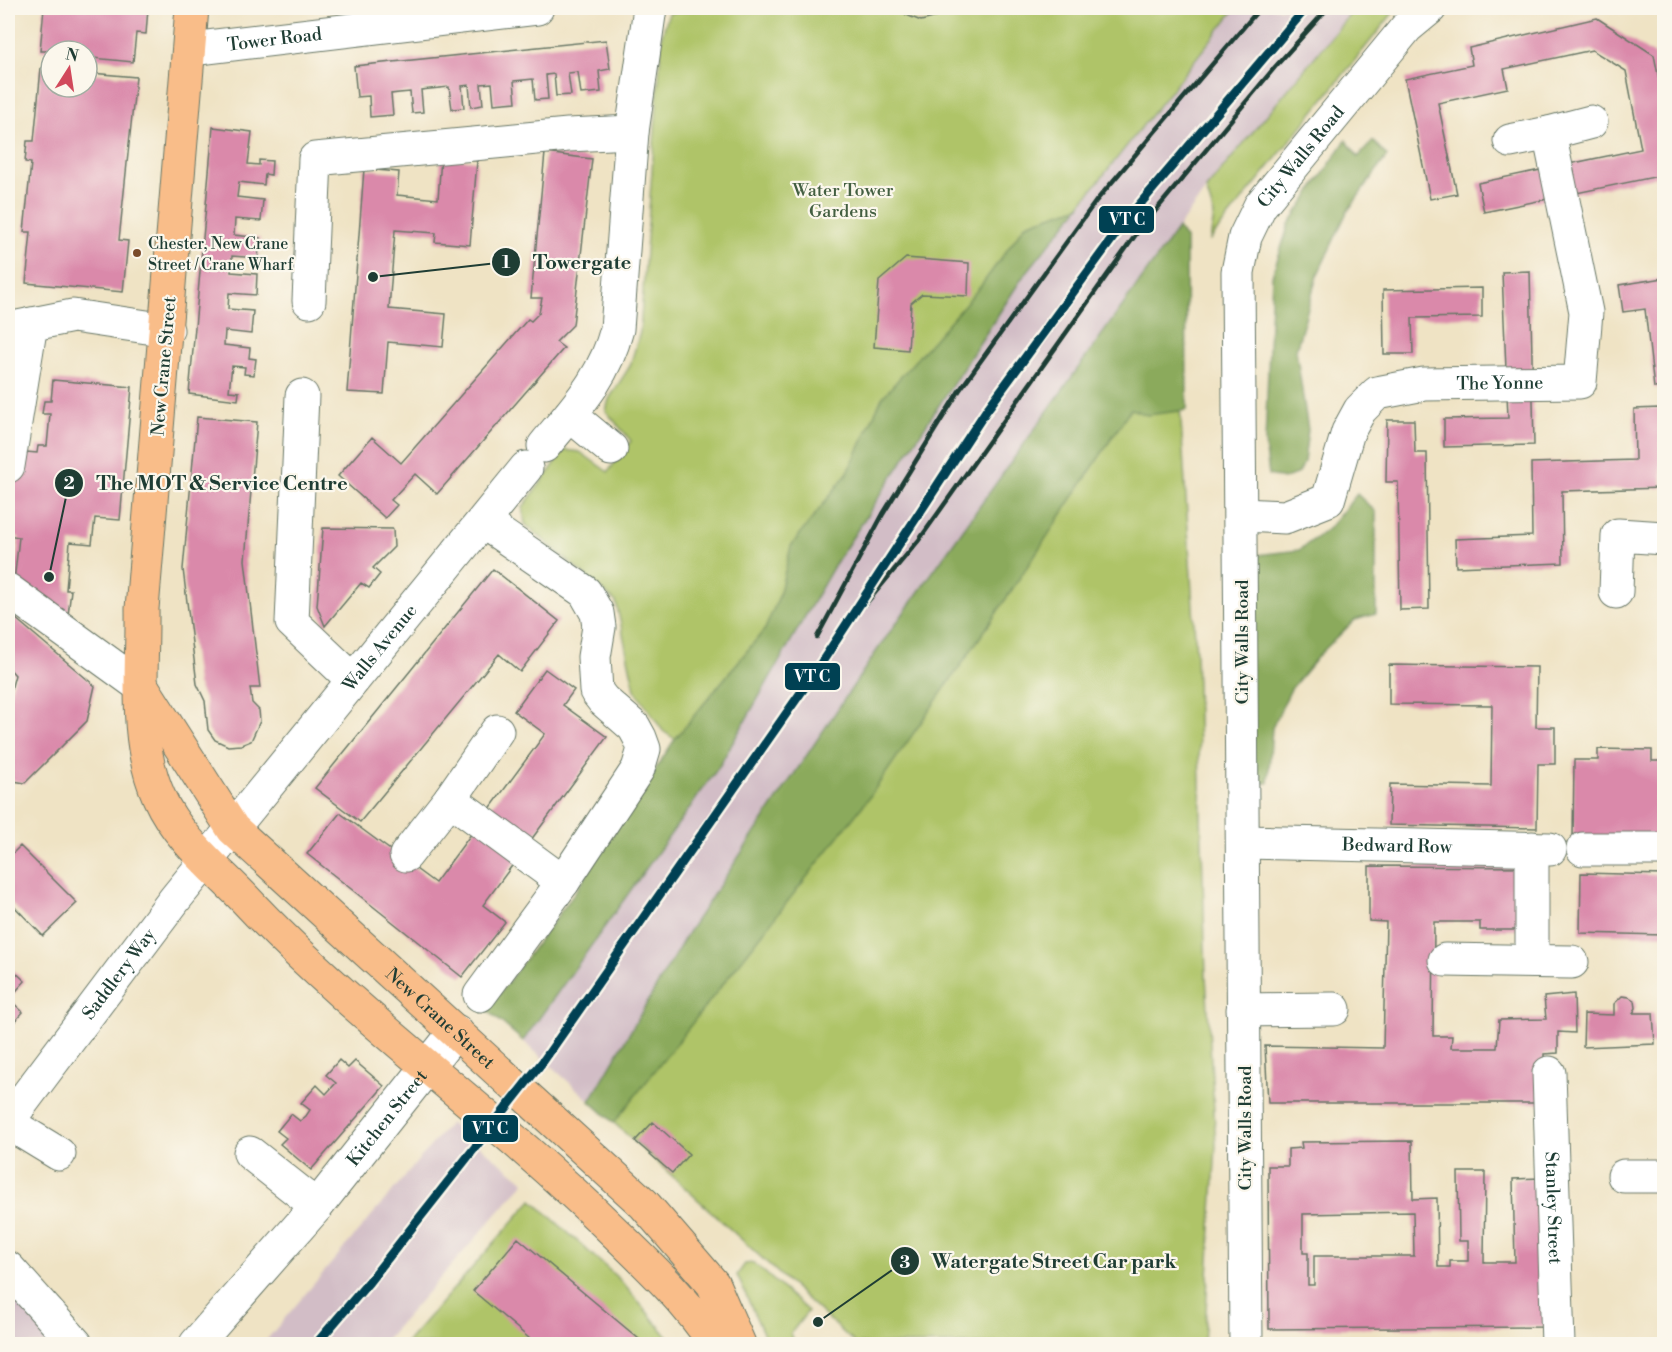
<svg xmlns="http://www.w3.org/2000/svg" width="1672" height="1352" font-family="'Libre Bodoni',serif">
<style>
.industrial{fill:#d2bdc6}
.green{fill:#afc468;stroke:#67804e;stroke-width:1.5}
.forest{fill:#8baa5c;stroke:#557448;stroke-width:1.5}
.building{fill:#da89aa;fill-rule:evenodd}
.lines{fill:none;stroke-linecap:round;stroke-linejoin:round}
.minor-casing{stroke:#687766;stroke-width:35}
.major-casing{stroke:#687766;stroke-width:35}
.minor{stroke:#fff;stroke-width:33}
.major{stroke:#f9bd89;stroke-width:33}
.rail{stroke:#1f3d34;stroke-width:4.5}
.rail-1-casing{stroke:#fbf7ec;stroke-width:14}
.rail-1{stroke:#004153;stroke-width:9}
.bus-dot{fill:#7a4b2a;stroke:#fbf7ec;stroke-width:2}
.labels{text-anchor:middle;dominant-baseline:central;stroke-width:4.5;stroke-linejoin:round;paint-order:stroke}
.bus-label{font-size:16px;fill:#1f3d34;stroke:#fbf7ec;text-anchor:start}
.street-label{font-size:18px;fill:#1f3d34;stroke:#fbf7ec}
.park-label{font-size:18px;fill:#435f41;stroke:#fbf7ec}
.leader{fill:none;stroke:#1f3d34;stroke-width:2}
.callout-dot{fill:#1f3d34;stroke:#fbf7ec;stroke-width:2}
.mark-label{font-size:18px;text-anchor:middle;font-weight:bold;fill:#fff}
.callout-label{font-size:20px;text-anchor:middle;font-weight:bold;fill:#1f3d34;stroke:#fbf7ec;stroke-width:4.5;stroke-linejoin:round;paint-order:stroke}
.line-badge{stroke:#fbf7ec;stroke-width:2}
.badge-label{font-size:16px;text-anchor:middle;font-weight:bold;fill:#fff}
</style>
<rect width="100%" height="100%" fill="#fbf7ec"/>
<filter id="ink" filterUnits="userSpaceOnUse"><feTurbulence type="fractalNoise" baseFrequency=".0167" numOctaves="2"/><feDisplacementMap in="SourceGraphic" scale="12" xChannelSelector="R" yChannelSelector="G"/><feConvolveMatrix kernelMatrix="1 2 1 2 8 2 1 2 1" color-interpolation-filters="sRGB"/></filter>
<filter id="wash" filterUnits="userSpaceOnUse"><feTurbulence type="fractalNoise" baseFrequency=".008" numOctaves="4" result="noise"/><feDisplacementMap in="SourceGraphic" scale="24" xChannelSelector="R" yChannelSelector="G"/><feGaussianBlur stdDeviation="1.35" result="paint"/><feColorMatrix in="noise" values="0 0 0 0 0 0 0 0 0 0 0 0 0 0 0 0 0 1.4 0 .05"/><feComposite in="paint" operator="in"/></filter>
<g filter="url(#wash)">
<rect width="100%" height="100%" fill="#efe3c4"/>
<path class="industrial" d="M1237 8H1355L1206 189 880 646 687 934 590 1101 523 1041 718 768 835 564 1022 278Z
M450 1123 525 1182 382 1344H263Z
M8 1290 57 1344H8Z"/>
<path class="green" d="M707 8H1236L1022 278 835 564 718 768 663 731 635 690 616 602 525 524 523 507 565 450 580 452 608 472 631 441 606 411 609 399 630 366 640 332 662 35 669 13Z
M1355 8H1397L1210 240 1214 215 1206 189Z
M1172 283 1196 653 1206 976 1216 1145 1204 1344H856L590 1101Z
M532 1200 620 1280 674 1344H405Z
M754 1263 808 1311 791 1333 795 1344H768L737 1275 745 1264Z"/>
<path class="forest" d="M1346 140 1358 157 1373 141 1387 156 1347 212 1317 276 1296 350 1308 430 1304 462 1299 473 1283 479 1269 475 1265 443 1272 276 1289 224Z
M1080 206 1022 278 835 564 718 768 523 1041 487 1010 571 898 675 739 765 629 779 596 791 546 848 472 882 398 980 287 1026 224Z
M1178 228 1186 240 1187 410 1147 415 1131 409 992 620 868 799 614 1123 590 1101 687 934 880 646Z
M1357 494 1376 512V614L1355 620 1320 654 1291 689 1272 728 1268 783 1249 784 1248 556 1299 550 1328 529Z"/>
<g id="blocks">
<path class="building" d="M44 8H148L146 34 136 33 133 62 93 58 91 73 136 77 119 240 128 241 123 292 26 283 31 232H24L31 163 25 162 27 141H34L41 68 51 69V87H87V51H40Z
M901 8H946L937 17 921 21 906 15Z
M1597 18 1654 55 1664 104V175L1484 212 1478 183 1641 149 1626 71 1592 50 1504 69 1508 88 1438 103 1457 194 1430 199 1405 79 1472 65 1469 48Z
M606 40 610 69 599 71 601 92 581 94 578 72 568 73 571 95 556 96 554 74 546 75 548 99 535 100 533 79 514 81 516 102 494 104 492 83 481 84 483 105 471 107 469 85 462 86 464 108 452 109 449 87 421 90 423 112 412 113 410 92 399 93 391 94 393 115 370 117 369 96 357 97 354 66Z
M213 127 252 132 248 164 259 165V160L272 161 271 175 265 174 264 185 239 182 237 197 263 200 261 221 235 219 234 235 260 238 258 258 232 256 231 272 257 274 256 295 229 293 228 309 253 311 251 334 225 331 224 345 250 348 249 358 256 359 254 375 244 374 245 367 232 366 229 391 239 392 238 400 189 394Z
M545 153 592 159 573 325 556 342 564 348 437 494 415 474 391 500 397 505 385 518 338 476 372 437 401 463 528 319 531 321 539 313 542 298H531Z
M441 158 477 161 470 245 435 242 436 233 395 230 389 309 446 314 443 347 388 342 384 394 347 392 364 169 399 172 397 195 438 199Z
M906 258 969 263 968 296 922 294 911 303 908 350 874 347 879 281Z
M1530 271 1534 445 1444 447V419L1508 418 1502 272Z
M1664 278V387L1654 388 1645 309 1623 312 1619 285Z
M1482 288V317L1412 318 1413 354H1384L1383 290Z
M53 380 132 387 120 520 95 518 92 544 70 542 66 590H71L67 624 14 582 19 537 8 535 15 451 37 453 38 446H47L50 414H42L44 401H51Z
M1660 408 1662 488 1562 491 1563 563 1456 567 1455 539 1532 536 1531 463 1635 460 1634 409Z
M197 417 257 422 245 560 260 688H250L252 703 259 710 260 721 251 741 241 745 228 746 215 740 208 730 205 701 197 684 183 569Z
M1387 420H1414L1415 453H1427L1429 609 1400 610 1398 482H1386Z
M323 528 393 529 394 547 373 568 380 574 369 588 361 583 325 626 317 606Z
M493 569 559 621 520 672 499 654 360 822 315 788Z
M8 612 95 686 87 721 25 783 8 780V701L15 675 8 667Z
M1389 665 1537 667 1536 727H1555V764H1538L1537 828 1389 825 1390 784 1491 786 1492 705 1389 704Z
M545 669 574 690 563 705 607 737 483 905 505 922 462 977 307 854 340 813 435 883 545 734 514 711Z
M1598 749 1652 750V761H1664V839L1573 838 1574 760H1598Z
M20 846 77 903 43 936 8 900V858Z
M1369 866 1531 867 1530 930H1480V922H1434L1433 1036H1452L1451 1048H1497L1499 1020 1546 1019 1544 997 1574 994 1575 1033 1558 1032V1053L1544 1054 1543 1103H1268L1265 1046 1383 1048 1386 922 1369 921Z
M1581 873 1664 875V935L1580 933Z
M11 968 25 981 9 999 23 1012 8 1029V973Z
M1622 996 1629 997 1635 1001 1636 1008 1633 1013H1653L1655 1044 1583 1047 1584 1014 1614 1015V1004Z
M339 1060 348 1068 355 1061 384 1086 311 1170 280 1144 286 1138 277 1131 291 1114 300 1121 306 1116 310 1110 301 1103 317 1085 326 1094 336 1083 326 1075Z
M653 1122 689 1154 672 1173 635 1141Z
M1412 1141 1413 1199 1437 1198 1438 1267H1450V1261H1468V1241H1459L1458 1172H1485L1484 1262H1515L1513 1179 1544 1178 1548 1327 1269 1329 1268 1166H1288V1149L1302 1148 1301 1142ZM1413 1212 1414 1256H1314V1285H1308V1253H1303V1214Z
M518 1238 645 1344H536L473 1291Z"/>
</g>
</g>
<g filter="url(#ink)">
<use href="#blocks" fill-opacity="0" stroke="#687766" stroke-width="1.5"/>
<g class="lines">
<defs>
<g id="minor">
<path id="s1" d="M191 49 537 8"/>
<path d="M1549 133 1591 122"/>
<path d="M309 301 315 159 568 135 632 132"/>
<path d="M8 329 73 316 167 330"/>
<path d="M302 396 292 622 353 680"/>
<path d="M570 415 611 449"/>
<path d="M544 446C576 407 604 379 617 329L632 132 650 8"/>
<path d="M8 466 31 324"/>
<path id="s2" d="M1242 515 1285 517 1328 500 1348 432 1360 410 1377 393 1424 384 1580 382 1586 312 1549 133 1510 141"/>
<path d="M8 590 143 688"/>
<path d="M1616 592 1618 535 1664 538"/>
<path d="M497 731 450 799 563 882"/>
<path id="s3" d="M1243 842 1550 849"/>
<path d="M1532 848V961"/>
<path d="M1583 849H1664"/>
<path d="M406 855 450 799"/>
<path d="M1445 960 1572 962"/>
<path d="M480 995 563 882 638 769 644 749 640 738 634 727 603 700 596 691 594 657 599 627 597 613 585 592 483 522"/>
<path d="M1243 1010 1334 1009"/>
<path id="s4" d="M1549 1073 1558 1344"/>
<path id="s5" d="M8 1121 175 899 526 468"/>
<path d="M8 1123 59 1154"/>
<path d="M250 1153 317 1206"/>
<path d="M1624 1176H1664"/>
<path d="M8 1268 76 1344"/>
<path id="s6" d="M196 1344 317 1206 456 1031"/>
<path id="s7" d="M1246 1344 1238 272 1245 237 1260 206 1407 27 1430 8"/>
</g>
<g id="major">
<path d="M192 8 142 609C143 671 133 739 159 797 176 836 215 868 244 898 354 1016 488 1109 604 1222 643 1260 685 1298 715 1344"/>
<path id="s8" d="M143 688 233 829 644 1204 713 1284 739 1344"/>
</g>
</defs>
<use href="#minor" class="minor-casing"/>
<use href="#major" class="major-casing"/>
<use href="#minor" class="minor"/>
<use href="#major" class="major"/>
<path class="rail" d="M817 637 883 514 959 391 1096 201 1260 8
M829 648 919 540 1137 233 1275 67 1328 8"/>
<defs>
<path id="rail-1" d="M316 1344 369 1282 544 1060 816 671 986 411 1123 224 1306 8"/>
</defs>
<use href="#rail-1" class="rail-1-casing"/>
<use href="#rail-1" class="rail-1"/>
</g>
</g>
<circle class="bus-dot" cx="137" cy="253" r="5"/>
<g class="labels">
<g class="bus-label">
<text x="148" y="244">Chester, New Crane<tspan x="148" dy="21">Street / Crane Wharf</tspan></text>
</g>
<g class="street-label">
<text stroke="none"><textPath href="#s1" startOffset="84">Tower Road</textPath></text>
<text stroke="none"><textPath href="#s7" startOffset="1206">City Walls Road</textPath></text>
<text transform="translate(164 366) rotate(-85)">New Crane Street</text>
<text stroke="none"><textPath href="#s2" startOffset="333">The Yonne</textPath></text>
<text transform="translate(1242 642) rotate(-90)">City Walls Road</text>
<text stroke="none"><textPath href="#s5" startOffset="602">Walls Avenue</textPath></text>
<text stroke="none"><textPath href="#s3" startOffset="154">Bedward Row</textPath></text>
<text stroke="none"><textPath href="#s5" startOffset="184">Saddlery Way</textPath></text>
<text stroke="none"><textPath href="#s8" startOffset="448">New Crane Street</textPath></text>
<text stroke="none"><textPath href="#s6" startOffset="296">Kitchen Street</textPath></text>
<text transform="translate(1245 1128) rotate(-90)">City Walls Road</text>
<text stroke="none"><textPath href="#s4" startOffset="135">Stanley Street</textPath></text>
</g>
<g class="park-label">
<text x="843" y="190">Water Tower<tspan x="843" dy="21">Gardens</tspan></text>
</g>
</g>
<path class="leader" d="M373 277L506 262M49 577L69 483M818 1322L905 1261"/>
<g class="callout-dot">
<circle cx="373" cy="277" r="6"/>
<circle cx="49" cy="577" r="6"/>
<circle cx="818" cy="1322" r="6"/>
<circle cx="506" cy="262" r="15"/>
<circle cx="69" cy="483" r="15"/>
<circle cx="905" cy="1261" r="15"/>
</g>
<g class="mark-label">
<text x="506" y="268">1</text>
<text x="69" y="489">2</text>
<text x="905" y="1268">3</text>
</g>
<g class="callout-label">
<text x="582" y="269">Towergate</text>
<text x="222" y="490">The MOT &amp; Service Centre</text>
<text x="1054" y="1268">Watergate Street Car park</text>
</g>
<g class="line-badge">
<rect x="1098" y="205" width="57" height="29" rx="6" fill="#004153"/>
<rect x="784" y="662" width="57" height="29" rx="6" fill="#004153"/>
<rect x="462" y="1114" width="57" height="29" rx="6" fill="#004153"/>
</g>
<g class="badge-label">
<text x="1127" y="225">VT C</text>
<text x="812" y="682">VT C</text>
<text x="490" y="1134">VT C</text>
</g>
<rect width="1672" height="1352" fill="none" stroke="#fbf7ec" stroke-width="30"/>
<g transform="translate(69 69) rotate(12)"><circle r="28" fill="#fbf7ec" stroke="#a3ada2" stroke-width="1.5"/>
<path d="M0-4.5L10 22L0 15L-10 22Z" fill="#d1495b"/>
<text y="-9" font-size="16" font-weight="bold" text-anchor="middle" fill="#1f3d34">N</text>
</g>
</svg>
